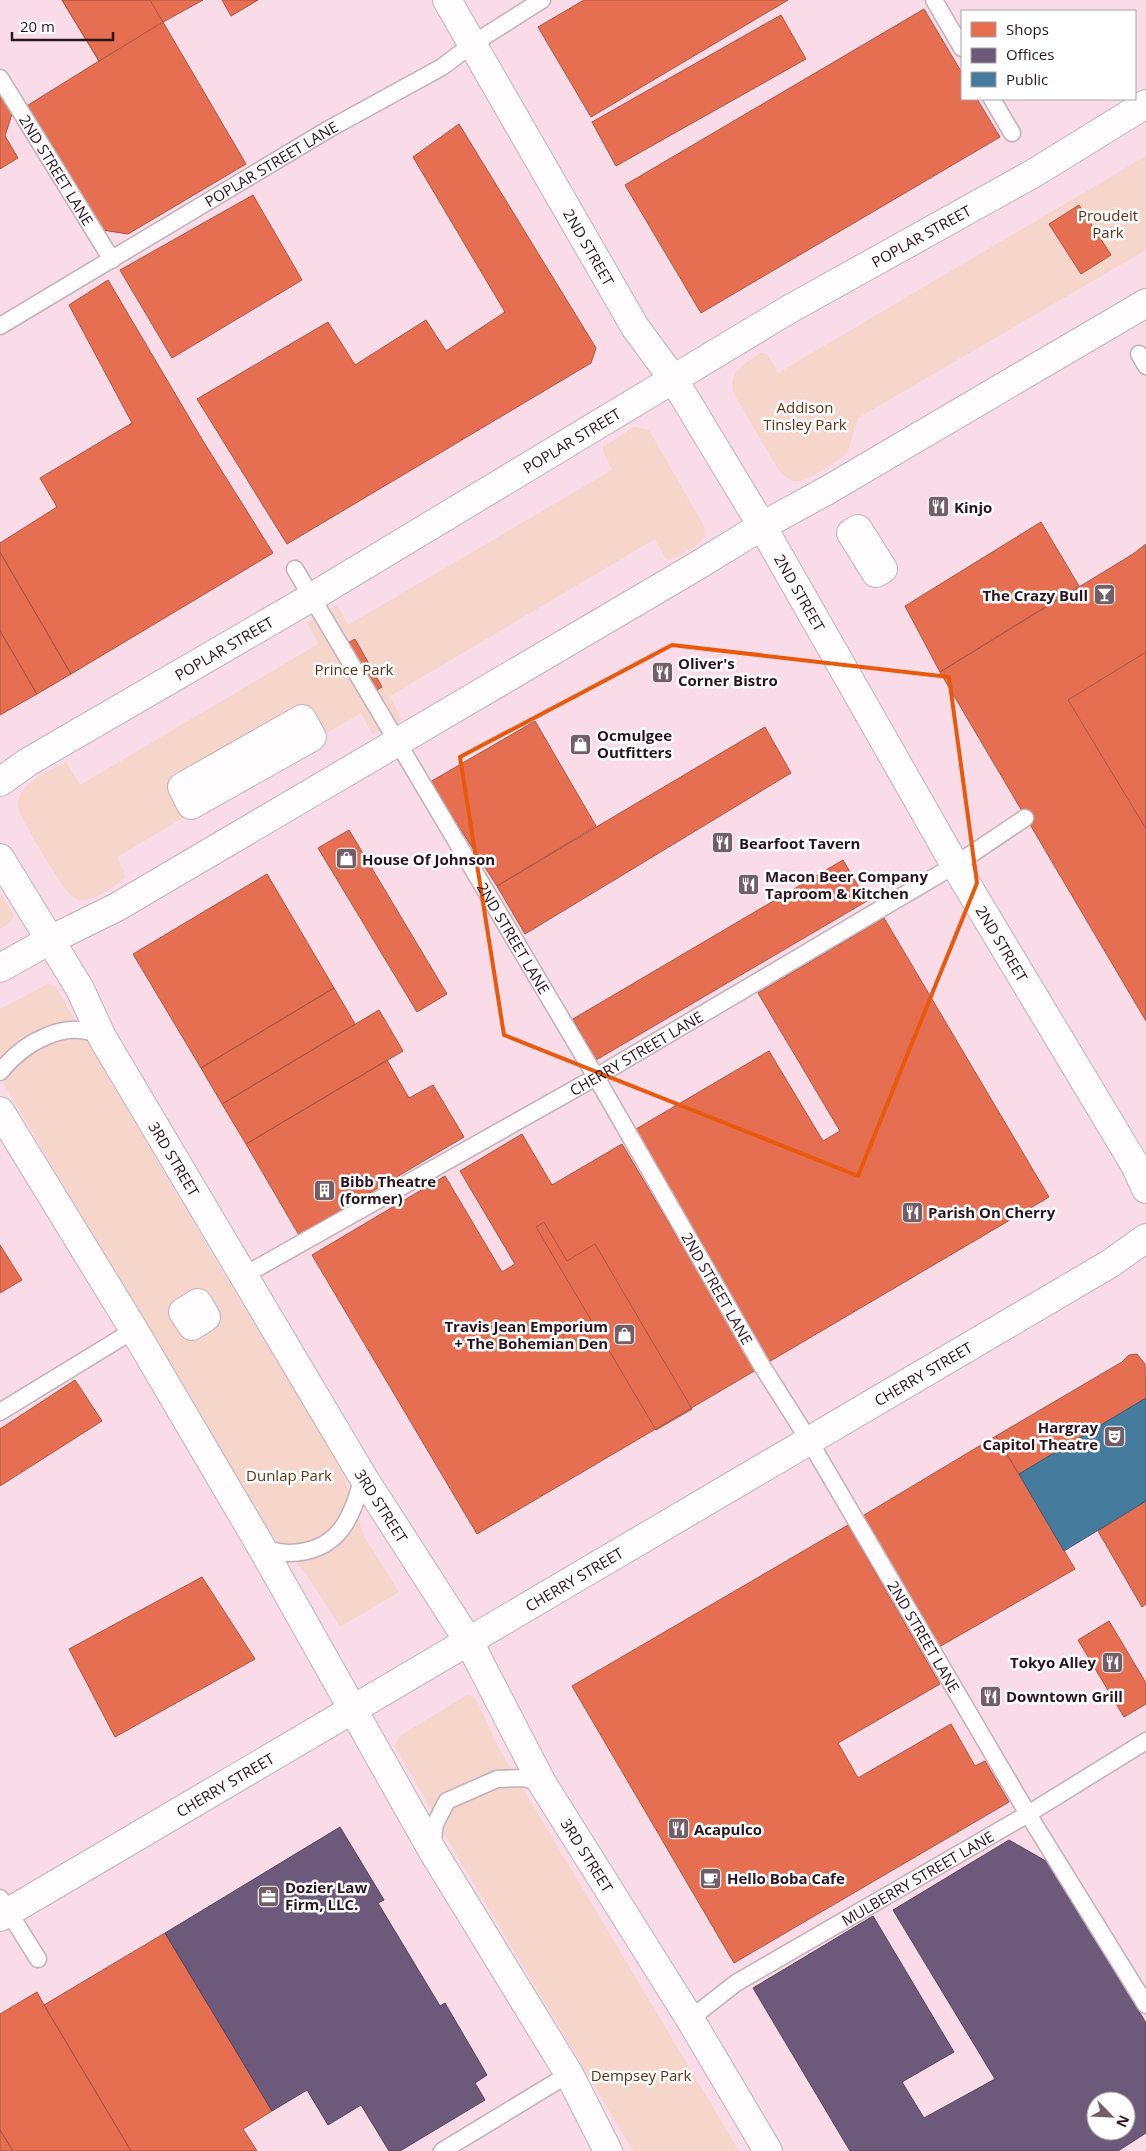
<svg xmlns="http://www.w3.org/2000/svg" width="1146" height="2151" font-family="'Open Sans',sans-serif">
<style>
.built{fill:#f9dce8;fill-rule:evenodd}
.green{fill:#f6d5ca}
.shops{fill:#e76f51;stroke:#ae5442}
.offices{fill:#6d597a;stroke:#59445f;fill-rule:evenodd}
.public{fill:#457b9d;stroke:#3d5c77}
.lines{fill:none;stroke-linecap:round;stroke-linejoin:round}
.lane-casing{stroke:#c2b0b8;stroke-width:19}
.street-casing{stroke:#c2b0b8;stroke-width:30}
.secondary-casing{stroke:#c2b0b8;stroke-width:30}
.lane{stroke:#fefcfc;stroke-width:16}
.street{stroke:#fefcfc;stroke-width:28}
.secondary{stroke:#fefcfc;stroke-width:28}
.marked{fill:none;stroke:#e8590c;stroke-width:4;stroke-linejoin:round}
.labels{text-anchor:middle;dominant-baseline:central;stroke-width:5;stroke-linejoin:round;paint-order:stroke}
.street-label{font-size:15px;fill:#2a141f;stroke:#fff}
.park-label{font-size:15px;fill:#603115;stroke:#fff}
.poi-label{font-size:15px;font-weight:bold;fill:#2a141f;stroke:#fff;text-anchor:start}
</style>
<rect width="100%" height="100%" fill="#f6e8ee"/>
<path class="built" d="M0 0H1146V2151H0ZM962 11H1135V99H962ZM1096 2101H1126V2131H1096Z"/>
<path class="green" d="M1146 156V250L858 418 847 454C836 461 807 483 795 481 789 480 783 475 779 471L733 392C729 370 745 364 760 353L767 354 778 373Z
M634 427 649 430 704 526C712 542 681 553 670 560L665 558 655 539 390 696 402 720 372 734 361 713 117 857 126 878C114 885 96 901 82 900 77 900 72 897 69 893 60 884 20 818 18 807 18 805 18 802 19 799 24 780 49 772 66 762L80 785 318 644 307 622 337 605 348 625 612 470 603 451V447Z
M0 893 14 915 10 923 0 929Z
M48 984 55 986 220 1268 339 1463 365 1538 399 1592 340 1627 307 1575 258 1518 0 1077V1009Z
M467 1695 473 1696 476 1700 500 1750 739 2151H633L458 1857 395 1746 400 1736Z"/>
<path class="shops" d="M62 0H203L163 22 246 164 128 234 102 230 25 107 99 61Z
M62 0H150L163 22 99 61Z
M222 0H258L231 16Z
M584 0H788L591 117 538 27Z
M924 9 962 73V99H977L1000 137 701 313 625 185Z
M781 15 806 59 616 166 592 122Z
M0 94 12 114 5 136 18 158 0 169Z
M459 124 596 348 591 363 287 544 197 399 328 322 355 365 426 320 446 351 505 312 413 157Z
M253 195 302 280 172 358 120 270Z
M1079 205 1111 255 1081 274 1049 224Z
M108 280 203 441 273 553 71 674 0 552V543L57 507 40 478 132 423 69 305Z
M1041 522 1079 586 940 672 905 606Z
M1146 544V1021L940 672 1133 554Z
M0 552 71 674 37 694 0 631Z
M0 631 37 694 0 715Z
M355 639 382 687 363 699 335 650Z
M1146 652V829L1068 700Z
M535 721 596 826 497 886 430 782Z
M765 727 791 773 525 934 497 886Z
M349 830 447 994 417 1012 318 848Z
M843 860 867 901 596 1060 573 1019Z
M267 874 334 988 201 1068 133 954Z
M884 918 1049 1197 767 1363 631 1132 769 1051 823 1141 840 1131 758 993Z
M334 988 355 1024 222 1104 201 1068Z
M379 1010 403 1051 246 1144 222 1104Z
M387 1060 409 1098 433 1085 464 1137 299 1235 246 1144Z
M522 1134 552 1185 622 1144 756 1370 477 1534 312 1255 445 1176 502 1272 515 1264 460 1171Z
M544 1222 567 1261 595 1244 692 1409 656 1430 536 1227Z
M0 1245 22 1280 0 1293Z
M1137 1354 1145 1364 1146 1398 1019 1474 996 1436 1122 1362 1129 1355Z
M75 1380 102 1421 0 1486V1429Z
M996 1436 1075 1569 939 1647 861 1517Z
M1146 1501V1604L1142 1607 1098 1531Z
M848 1525 940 1684 838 1743 858 1778 951 1724 975 1766 985 1761 1009 1802 734 1963 572 1686Z
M202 1577 255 1659 115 1737 69 1649Z
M1109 1621 1146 1683V1704L1124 1717 1078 1640Z
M165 1933 272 2111 243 2129 257 2151H131L44 2005Z
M37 1992 44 2005 131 2151H13L0 2130V2014Z
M0 2130 13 2151H0Z"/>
<path class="offices" d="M340 1827 384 1900 378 1903 440 2006 445 2003 487 2075 475 2083 485 2100 400 2151H389L361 2105 328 2125 307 2090 272 2111 165 1933Z
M1009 1840 1051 1864 1146 2023V2133L1118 2151H850L753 1988 873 1916 954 2052 902 2082 924 2118 995 2079 893 1910ZM1096 2101H1126V2131H1096Z"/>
<path class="public" d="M1146 1398V1501L1064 1551 1019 1474Z"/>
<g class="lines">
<defs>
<g id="lane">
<path d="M934 0 962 48"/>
<path id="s1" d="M0 78 112 260"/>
<path d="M992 99 1012 133"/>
<path id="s2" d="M0 326 329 129 442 67 474 43 542 0"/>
<path d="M1139 354 1146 366"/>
<path id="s3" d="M295 569 596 1077 762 1366 810 1442 1028 1814 1146 2005"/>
<path d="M0 1072C23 1043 67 1017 102 1037"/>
<path id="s4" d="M243 1276 596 1077 955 865 1025 818"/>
<path d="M0 1412 134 1330"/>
<path d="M262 1548C271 1550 281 1553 289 1553 339 1552 352 1518 363 1477"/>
<path d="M432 1848 435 1824 447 1801 497 1779 524 1778 542 1783"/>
<path d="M0 1898 38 1959"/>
<path id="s5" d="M690 2019 736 1983 1028 1814 1146 1741"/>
<path d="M442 2151 569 2074"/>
</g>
<g id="street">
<path d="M858 529 883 569 876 573 851 533Z"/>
<path d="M302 719 312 737 191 805 182 787Z"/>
<path id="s6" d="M0 858 80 989 102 1037 363 1477 469 1642 542 1783 690 2019 768 2151"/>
<path d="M0 1111 134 1330 262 1548 432 1850 569 2074 608 2151"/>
<path d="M198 1303 206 1317 192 1326 183 1312Z"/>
<path id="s7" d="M0 1917 1111 1263 1146 1238"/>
</g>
<g id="secondary">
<path id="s8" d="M447 0 635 327 674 380 762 526 955 865 1135 1165 1146 1189"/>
<path id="s9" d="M0 782 28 762 312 597 788 310 1034 173 1146 104"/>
<path d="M0 968 50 940 117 907 695 567 762 526 826 491 1146 303"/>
</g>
</defs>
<use href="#lane" class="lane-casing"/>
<use href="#street" class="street-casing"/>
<use href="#secondary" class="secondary-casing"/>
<use href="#lane" class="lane"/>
<use href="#street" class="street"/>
<use href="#secondary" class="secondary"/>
</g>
<path class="marked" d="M672 645 949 677 977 883 858 1176 504 1035 460 757Z"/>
<defs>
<symbol id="restaurant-square" viewBox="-11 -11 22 22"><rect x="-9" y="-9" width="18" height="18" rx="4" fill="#715e67" stroke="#fff"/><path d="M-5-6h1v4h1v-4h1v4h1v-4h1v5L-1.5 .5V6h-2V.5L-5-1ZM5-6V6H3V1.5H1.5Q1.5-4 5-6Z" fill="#fff"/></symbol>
<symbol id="bar-square" viewBox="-11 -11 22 22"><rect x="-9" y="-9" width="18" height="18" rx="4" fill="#715e67" stroke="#fff"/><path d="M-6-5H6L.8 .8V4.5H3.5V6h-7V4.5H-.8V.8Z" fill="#fff"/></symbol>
<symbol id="shop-square" viewBox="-11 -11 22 22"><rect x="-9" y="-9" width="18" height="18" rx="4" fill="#715e67" stroke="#fff"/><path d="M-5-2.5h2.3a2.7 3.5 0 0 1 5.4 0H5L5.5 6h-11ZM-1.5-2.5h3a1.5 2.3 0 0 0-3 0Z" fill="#fff"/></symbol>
<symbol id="building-square" viewBox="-11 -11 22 22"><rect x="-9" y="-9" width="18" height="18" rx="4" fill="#715e67" stroke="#fff"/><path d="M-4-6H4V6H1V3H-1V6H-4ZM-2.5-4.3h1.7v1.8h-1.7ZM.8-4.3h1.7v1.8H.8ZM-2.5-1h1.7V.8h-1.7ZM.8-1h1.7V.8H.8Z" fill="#fff"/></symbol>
<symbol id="theatre-square" viewBox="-11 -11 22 22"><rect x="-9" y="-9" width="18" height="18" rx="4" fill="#715e67" stroke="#fff"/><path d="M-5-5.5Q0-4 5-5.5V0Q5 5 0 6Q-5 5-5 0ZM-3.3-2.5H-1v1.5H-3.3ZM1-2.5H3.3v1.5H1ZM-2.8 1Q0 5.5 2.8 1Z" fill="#fff"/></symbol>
<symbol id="cafe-square" viewBox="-11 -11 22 22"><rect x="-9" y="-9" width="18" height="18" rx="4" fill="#715e67" stroke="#fff"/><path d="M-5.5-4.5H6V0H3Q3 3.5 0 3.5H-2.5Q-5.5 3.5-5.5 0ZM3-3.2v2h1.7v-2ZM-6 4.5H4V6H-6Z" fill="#fff"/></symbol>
<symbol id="office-square" viewBox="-11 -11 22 22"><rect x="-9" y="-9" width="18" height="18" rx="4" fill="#715e67" stroke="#fff"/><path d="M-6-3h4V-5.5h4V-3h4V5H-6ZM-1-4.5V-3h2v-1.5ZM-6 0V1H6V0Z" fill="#fff"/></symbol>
</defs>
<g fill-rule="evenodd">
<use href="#restaurant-square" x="926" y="494" width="25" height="25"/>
<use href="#bar-square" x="1092" y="582" width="25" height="25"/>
<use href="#restaurant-square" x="650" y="660" width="25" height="25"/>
<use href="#shop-square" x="568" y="732" width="25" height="25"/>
<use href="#restaurant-square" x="710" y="830" width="25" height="25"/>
<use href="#shop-square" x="334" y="846" width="25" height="25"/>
<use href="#restaurant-square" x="736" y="872" width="25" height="25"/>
<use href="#building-square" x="312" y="1178" width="25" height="25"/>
<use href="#restaurant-square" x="900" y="1200" width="25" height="25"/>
<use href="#shop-square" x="612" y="1322" width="25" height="25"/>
<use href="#theatre-square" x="1102" y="1424" width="25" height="25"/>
<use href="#restaurant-square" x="1100" y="1650" width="25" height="25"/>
<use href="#restaurant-square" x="978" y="1684" width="25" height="25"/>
<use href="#restaurant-square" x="666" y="1816" width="25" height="25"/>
<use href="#cafe-square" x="698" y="1866" width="25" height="25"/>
<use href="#office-square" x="256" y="1884" width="25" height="25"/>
</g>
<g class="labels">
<g class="street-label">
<text stroke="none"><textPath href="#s2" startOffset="316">POPLAR STREET LANE</textPath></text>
<text stroke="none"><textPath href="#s1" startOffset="108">2ND STREET LANE</textPath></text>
<text stroke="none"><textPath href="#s9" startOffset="1071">POPLAR STREET</textPath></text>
<text stroke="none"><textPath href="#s8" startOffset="285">2ND STREET</textPath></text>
<text stroke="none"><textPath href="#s9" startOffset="666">POPLAR STREET</textPath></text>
<text stroke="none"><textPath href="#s8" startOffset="690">2ND STREET</textPath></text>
<text stroke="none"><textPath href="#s9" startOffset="261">POPLAR STREET</textPath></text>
<text stroke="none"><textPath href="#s3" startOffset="429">2ND STREET LANE</textPath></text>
<text stroke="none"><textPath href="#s8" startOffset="1095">2ND STREET</textPath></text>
<text stroke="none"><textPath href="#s4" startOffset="452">CHERRY STREET LANE</textPath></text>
<text stroke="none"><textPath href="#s6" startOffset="348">3RD STREET</textPath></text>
<text stroke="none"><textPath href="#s3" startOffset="834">2ND STREET LANE</textPath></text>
<text stroke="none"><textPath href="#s7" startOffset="1071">CHERRY STREET</textPath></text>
<text stroke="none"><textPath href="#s6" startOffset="752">3RD STREET</textPath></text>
<text stroke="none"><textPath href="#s7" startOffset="666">CHERRY STREET</textPath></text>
<text stroke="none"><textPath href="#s3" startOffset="1239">2ND STREET LANE</textPath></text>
<text stroke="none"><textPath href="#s7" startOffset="261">CHERRY STREET</textPath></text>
<text stroke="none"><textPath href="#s6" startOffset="1158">3RD STREET</textPath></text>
<text stroke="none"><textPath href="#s5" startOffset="268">MULBERRY STREET LANE</textPath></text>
</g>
<g class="park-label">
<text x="1108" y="215">Proudeit<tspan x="1108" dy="17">Park</tspan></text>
<text x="805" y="407">Addison<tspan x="805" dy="17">Tinsley Park</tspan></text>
<text x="354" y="669">Prince Park</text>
<text x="289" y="1475">Dunlap Park</text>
<text x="641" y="2075">Dempsey Park</text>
</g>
<g class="poi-label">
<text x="954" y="507">Kinjo</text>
<text x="1088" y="595" text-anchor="end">The Crazy Bull</text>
<text x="678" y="663">Oliver's<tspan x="678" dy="17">Corner Bistro</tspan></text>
<text x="597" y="735">Ocmulgee<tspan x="597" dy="17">Outfitters</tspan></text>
<text x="739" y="843">Bearfoot Tavern</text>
<text x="362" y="859">House Of Johnson</text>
<text x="765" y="876">Macon Beer Company<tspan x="765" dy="17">Taproom &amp; Kitchen</tspan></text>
<text x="340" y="1181">Bibb Theatre<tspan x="340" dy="17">(former)</tspan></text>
<text x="928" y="1212">Parish On Cherry</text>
<text x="608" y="1326" text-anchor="end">Travis Jean Emporium<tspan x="608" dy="17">+ The Bohemian Den</tspan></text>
<text x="1098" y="1427" text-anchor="end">Hargray<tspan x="1098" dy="17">Capitol Theatre</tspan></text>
<text x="1096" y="1662" text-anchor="end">Tokyo Alley</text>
<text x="1006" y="1696">Downtown Grill</text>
<text x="694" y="1829">Acapulco</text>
<text x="727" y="1878">Hello Boba Cafe</text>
<text x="285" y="1887">Dozier Law<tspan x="285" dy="17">Firm, LLC.</tspan></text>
</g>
</g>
<rect x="961" y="10" width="175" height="90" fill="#ffffff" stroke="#aaa1a5"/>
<rect x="971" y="22" width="25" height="15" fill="#e76f51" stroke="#aaa1a5"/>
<text x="1006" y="35" font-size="15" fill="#2a141f">Shops</text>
<rect x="971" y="48" width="25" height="15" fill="#6d597a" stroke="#aaa1a5"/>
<text x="1006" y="60" font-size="15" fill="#2a141f">Offices</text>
<rect x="971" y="72" width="25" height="15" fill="#457b9d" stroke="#aaa1a5"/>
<text x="1006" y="85" font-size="15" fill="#2a141f">Public</text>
<g transform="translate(1111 2116) rotate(114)"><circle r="24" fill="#ffffff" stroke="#aaa1a5"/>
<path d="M0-4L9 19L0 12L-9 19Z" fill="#715e67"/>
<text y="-8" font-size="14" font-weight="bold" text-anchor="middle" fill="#2a141f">N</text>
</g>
<path d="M12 32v8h101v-8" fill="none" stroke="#2a141f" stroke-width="2.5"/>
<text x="20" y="32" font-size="15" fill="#2a141f" stroke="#ffffff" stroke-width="4" paint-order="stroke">20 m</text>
</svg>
